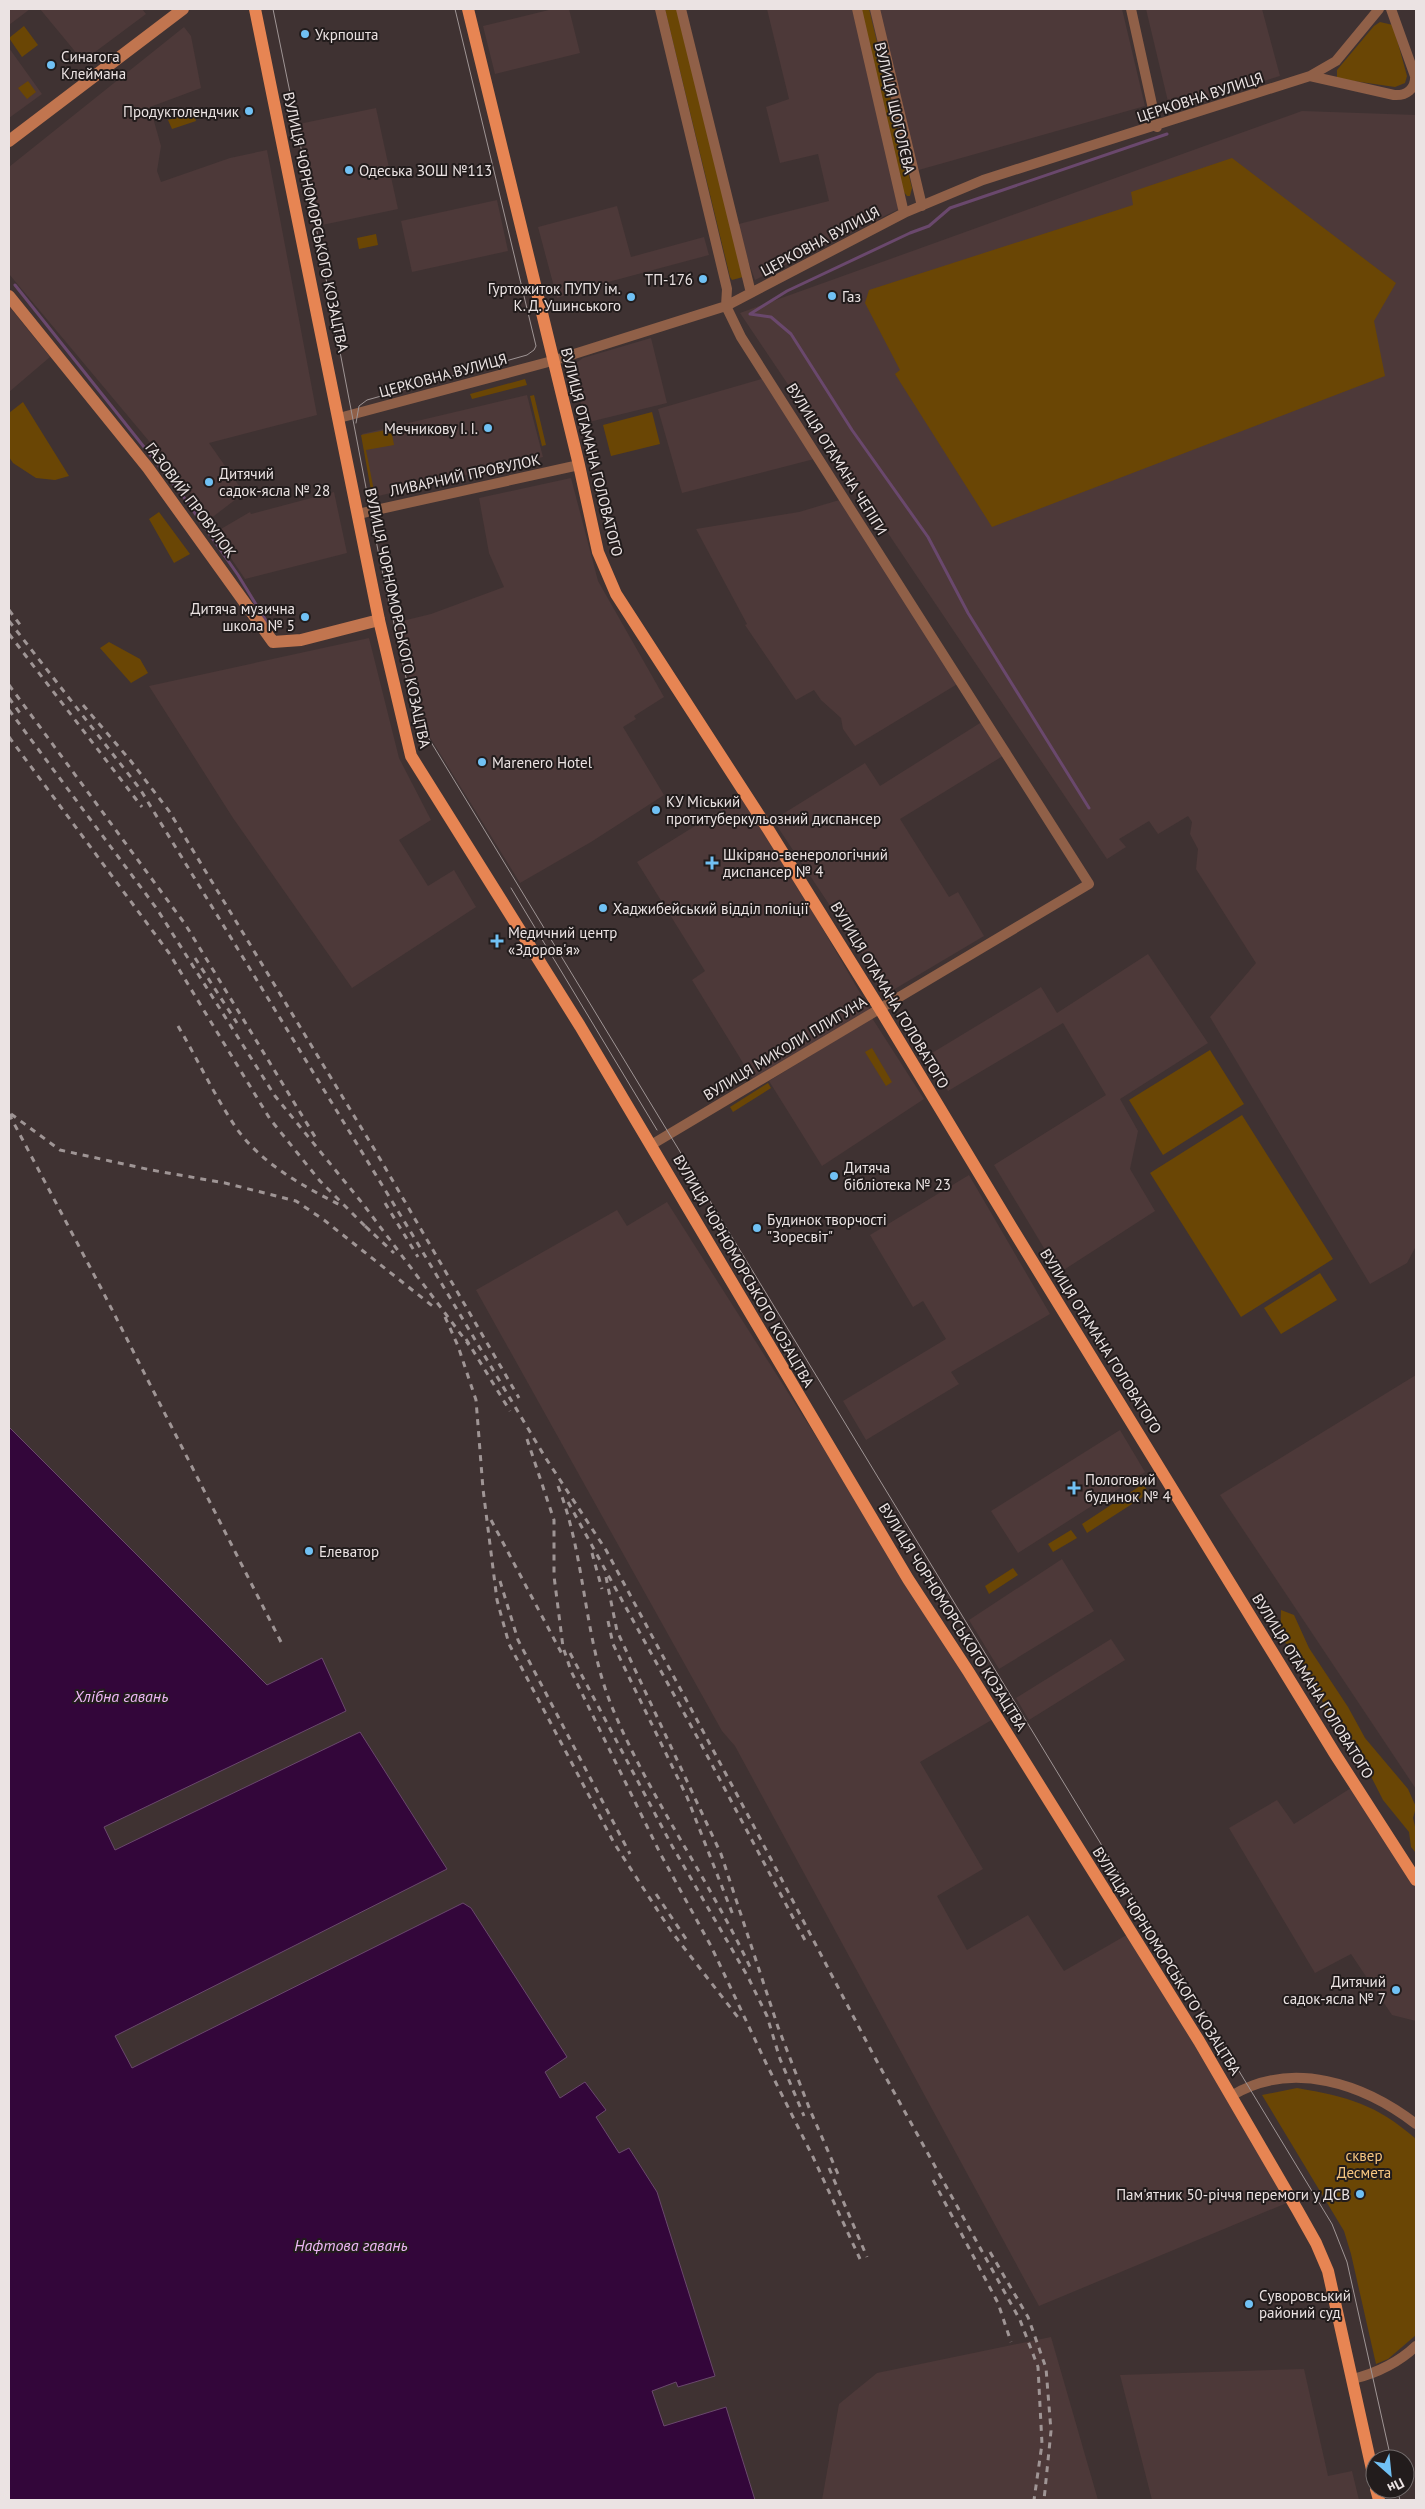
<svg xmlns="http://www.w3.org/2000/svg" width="1425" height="2509" font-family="'PT Sans',sans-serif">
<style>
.built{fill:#4d3939}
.green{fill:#6a4605}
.water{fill:#33063a;stroke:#6a486d}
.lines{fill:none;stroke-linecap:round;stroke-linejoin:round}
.stream{stroke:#6a486d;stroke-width:3}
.street{stroke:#906048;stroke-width:10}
.secondary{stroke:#c1754f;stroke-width:12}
.primary{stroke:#e78553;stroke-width:12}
.tram{stroke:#9f9595;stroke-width:1}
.rail{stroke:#9f9595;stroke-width:3;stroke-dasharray:6 6;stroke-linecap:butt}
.poi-dot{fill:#70c1f4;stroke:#221c1c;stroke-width:2}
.labels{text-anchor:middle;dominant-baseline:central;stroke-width:4;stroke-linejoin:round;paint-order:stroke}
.poi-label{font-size:15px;fill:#ebe3e3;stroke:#221c1c;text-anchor:start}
.street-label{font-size:15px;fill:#ebe3e3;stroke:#221c1c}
.park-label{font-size:15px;fill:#f8c680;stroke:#221c1c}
.water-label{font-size:16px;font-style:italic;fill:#eeb7f6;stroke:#221c1c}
</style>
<rect width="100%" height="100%" fill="#3f3232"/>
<path class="built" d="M9 9H30L9 25Z
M40 9H142L146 14 83 61Z
M553 9H569L580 53 495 74 483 26Z
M767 9H852L903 207 755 280 735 225 829 201 818 154 780 163 766 107 789 99Z
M867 9H1122L1145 106 908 173Z
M1146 9H1262L1280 76 1170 110Z
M184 27 191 36 201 88 150 107 161 146 157 171 161 182 230 158 267 150 317 415 209 443 244 493 210 519 174 471 9 274V167Z
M9 48 42 94 9 118Z
M376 108 398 209 322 225 299 124Z
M1302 111 1416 115V1246L1407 1263 1370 1284 1210 1017 1256 963 1196 869 1198 849 1190 834 1192 822 1188 816 1158 834 1149 821 1119 839 1126 847 1107 859 740 313Z
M497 200 508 251 412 272 401 221Z
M617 206 631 257 704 237 709 255 612 281 557 298 538 227Z
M9 306 50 357 9 392Z
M651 338 667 403 585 423 574 370 576 363 583 358Z
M765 378 822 457 682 493 658 409Z
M527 395 543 457 374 497 362 434Z
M571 478 598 581 664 697 634 716 636 719 623 727 664 795 591 842 520 883 423 726 394 623 431 614 504 587 489 553 479 498Z
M334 492 347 553 245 579 214 533 250 512 251 514Z
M846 498 964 680 855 746 843 729 841 718 821 700 814 690 796 700 745 625 747 624 696 529 799 512Z
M369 638 399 758 431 820 399 840 428 886 454 870 476 907 352 988 233 818 149 686Z
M988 718 1011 751 900 819 949 897 958 892 984 936 888 993 773 820 865 763 880 786Z
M745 795 870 1010 753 1079 692 980 705 971 637 862Z
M1148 954 1208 1043 1120 1099 1138 1131 1130 1169 1155 1211 1059 1273 994 1165 1106 1095 1063 1023 948 1091 927 1056 1041 987 1057 1013Z
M872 1018 924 1099 822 1166 769 1081Z
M969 1175 1050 1314 951 1372 959 1384 866 1440 843 1401 946 1339 923 1301 913 1307 870 1235Z
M667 1202 995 1718 920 1762 983 1869 937 1896 967 1950 1028 1915 1064 1971 1130 1933 1289 2202 1039 2306 735 1746 722 1731 476 1290 617 1210 627 1226Z
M1416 1375V1789L1220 1495Z
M1120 1430 1145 1472 1018 1553 991 1511Z
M1062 1559 1094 1611 999 1669 969 1620Z
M1111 1639 1125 1660 1029 1720 1016 1698Z
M1351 1788 1416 1884V2021L1392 2015 1351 1954 1315 1973 1229 1828 1277 1800 1294 1824Z
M1051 2337 1098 2500H822L839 2404 877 2373Z
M1304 2369 1328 2476 1352 2471 1359 2500H1152L1120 2375Z"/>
<path class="green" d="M665 9H678L743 277 732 280 730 277Z
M859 9H869L912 188 910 196H907L903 191Z
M1380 22 1393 25 1407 76 1405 83 1395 87 1340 79 1337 77V70L1374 26Z
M24 26 38 45 22 57 9 38Z
M28 81 36 92 27 99 18 88Z
M193 112 196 121 172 129 168 120Z
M1232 158 1396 283 1374 321 1385 376 992 527 895 374 900 370 865 303 869 290 1133 205 1131 192Z
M376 234 378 245 359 249 357 238Z
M525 379 527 385 472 399 470 394Z
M534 395 546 445 542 446 530 396Z
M23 402 69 476 55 480 36 478 13 463 9 457V413Z
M652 412 660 444 611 456 603 425Z
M391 429 394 445 366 450 375 496H372L361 435Z
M159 512 190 554 174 563 149 519Z
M109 642 140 659 148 673 131 683 100 648Z
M872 1048 892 1082 886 1086 865 1052Z
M1210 1050 1244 1104 1163 1155 1129 1100Z
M768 1083 771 1088 733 1112 730 1107Z
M1242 1115 1333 1259 1241 1317 1150 1173Z
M1320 1273 1337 1300 1281 1334 1264 1308Z
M1143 1484 1149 1493 1087 1533 1082 1524Z
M1071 1530 1077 1538 1053 1552 1048 1544Z
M1013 1568 1018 1575 989 1594 985 1586Z
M1281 1610 1294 1615 1309 1648 1348 1707 1365 1738 1408 1789 1416 1807 1413 1818 1416 1831V1853L1411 1847 1409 1832 1383 1800 1351 1737 1327 1715 1322 1700 1303 1675 1294 1649 1280 1639Z
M1297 2088C1348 2097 1376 2104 1416 2139V2335L1388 2359 1376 2364 1351 2254 1344 2231 1262 2095Z"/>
<path class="water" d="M9 1427 267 1685 322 1658 346 1711 104 1827 115 1850 360 1732 447 1869 115 2036 132 2068 463 1903 471 1908 567 2057 545 2072 560 2098 585 2082 606 2110 596 2117 619 2153 629 2148 657 2192 715 2376 678 2387 676 2382 652 2391 664 2426 726 2407 755 2500H9Z"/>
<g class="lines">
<path class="stream" d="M15 285 183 496 238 575 268 624
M1089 808 968 613 928 537 852 430 791 334 771 317 750 314 787 291 910 233 929 226 950 208 1167 134"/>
<path class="street" d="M681 9 751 293
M857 9 904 213
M875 9 922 206
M1131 9 1157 127
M1310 76 1394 95C1406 96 1416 89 1415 76L1391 9
M339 418 552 361 726 306 904 213 983 180 1310 76 1336 61 1379 9
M358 514 579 465
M651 1145 1089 884 741 337 726 306 727 289 660 9
M1231 2096C1292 2059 1364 2084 1416 2124
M1353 2379C1377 2373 1398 2363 1416 2346"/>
<path class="secondary" d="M9 141 183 9
M9 296 148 468 273 642 301 640 379 620"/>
<path class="primary" d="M255 9 379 620 411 756 580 1026 908 1579 968 1671 1199 2041 1298 2211 1316 2243 1328 2271 1375 2483
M468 9 579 465 598 552 616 594 768 829 880 1009 1012 1228 1335 1754 1416 1880
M1376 2489 1379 2500"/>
<path class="tram" d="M273 9 297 127 380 561 407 682 420 724 1332 2224 1347 2262 1391 2459
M356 423 359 406 367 400 527 355 534 350 536 346 455 9
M511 888 657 1130
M1397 2489 1400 2500"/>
<path class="rail" d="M9 610 21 626
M9 621 140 789 412 1234 545 1457 606 1550 750 1819 874 2056 1020 2320 1038 2367 1042 2444 1034 2500
M9 634 142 807
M9 685 185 924 317 1140
M9 698 22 716
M83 705 130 760 169 811 376 1152 519 1398
M9 710 157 909 275 1096 363 1204 469 1345
M9 737 169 953 270 1119 320 1181 370 1231
M195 958 237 1023
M178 1026C198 1060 215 1097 237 1129 262 1164 303 1186 340 1205
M9 1114 101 1288 281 1642
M11 1114 60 1150 151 1170 225 1183 296 1201 324 1220 435 1308
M385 1203 418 1257
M365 1226 394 1253
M445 1317 458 1346 476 1400 483 1489 497 1600 509 1644 614 1843 671 1931 740 2020
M466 1339 510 1411
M527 1439 554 1520V1576L563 1647 571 1671 661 1855 711 1946 766 2063 813 2157 860 2259
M558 1486C586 1557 583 1636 612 1707 650 1799 709 1879 751 1969
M568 1502 701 1744 807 1944
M491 1520 562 1654
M592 1553 602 1589
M606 1577 617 1631 721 1854 778 2027 810 2110 838 2174
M500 1581 518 1640 630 1854
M608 1621 613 1644 687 1797 733 1915
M570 1653 671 1844 748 1977 767 2016 780 2059 804 2116
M656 1894 688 1942
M829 2168 867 2257
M933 2180 998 2303 1011 2342
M990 2252 1028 2317 1046 2368 1051 2431 1044 2500"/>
</g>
<g class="poi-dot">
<circle cx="305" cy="34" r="5"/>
<circle cx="51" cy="65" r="5"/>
<circle cx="249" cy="111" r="5"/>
<circle cx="349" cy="170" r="5"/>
<circle cx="703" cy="279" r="5"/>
<circle cx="832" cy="296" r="5"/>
<circle cx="631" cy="297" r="5"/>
<circle cx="488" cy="428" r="5"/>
<circle cx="209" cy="482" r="5"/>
<circle cx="305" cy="617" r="5"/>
<circle cx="482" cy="762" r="5"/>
<circle cx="656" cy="810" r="5"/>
<path d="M709.5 855.5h5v5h5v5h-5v5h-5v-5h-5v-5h5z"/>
<circle cx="603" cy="908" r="5"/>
<path d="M494.5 933.5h5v5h5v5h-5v5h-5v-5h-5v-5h5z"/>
<circle cx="834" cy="1176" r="5"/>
<circle cx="757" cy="1228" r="5"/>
<path d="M1071.5 1480.5h5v5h5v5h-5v5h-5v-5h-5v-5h5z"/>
<circle cx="309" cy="1551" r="5"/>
<circle cx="1396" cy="1990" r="5"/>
<circle cx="1360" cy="2194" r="5"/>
<circle cx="1249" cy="2304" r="5"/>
</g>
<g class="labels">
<g class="poi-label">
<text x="315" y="34">Укрпошта</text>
<text x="61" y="56">Синагога<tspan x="61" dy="17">Клеймана</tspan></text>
<text x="239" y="111" text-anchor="end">Продуктолендчик</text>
<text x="359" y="170">Одеська ЗОШ №113</text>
<text x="693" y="279" text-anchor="end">ТП-176</text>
<text x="621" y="288" text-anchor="end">Гуртожиток ПУПУ ім.<tspan x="621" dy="17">К. Д. Ушинського</tspan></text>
<text x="842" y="296">Газ</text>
<text x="478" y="428" text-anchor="end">Мечникову І. І.</text>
<text x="219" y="473">Дитячий<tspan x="219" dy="17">садок-ясла № 28</tspan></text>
<text x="295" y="608" text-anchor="end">Дитяча музична<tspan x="295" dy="17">школа № 5</tspan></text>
<text x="492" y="762">Marenero Hotel</text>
<text x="666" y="801">КУ Міський<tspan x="666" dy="17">протитуберкульозний диспансер</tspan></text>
<text x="723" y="854">Шкіряно-венерологічний<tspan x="723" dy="17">диспансер № 4</tspan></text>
<text x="613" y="908">Хаджибейський відділ поліції</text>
<text x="508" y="932">Медичний центр<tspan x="508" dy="17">«Здоров'я»</tspan></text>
<text x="844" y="1167">Дитяча<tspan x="844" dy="17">бібліотека № 23</tspan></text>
<text x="767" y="1219">Будинок творчості<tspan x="767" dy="17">"Зоресвіт"</tspan></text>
<text x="1085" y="1479">Пологовий<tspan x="1085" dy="17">будинок № 4</tspan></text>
<text x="319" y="1551">Елеватор</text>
<text x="1386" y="1981" text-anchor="end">Дитячий<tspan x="1386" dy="17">садок-ясла № 7</tspan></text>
<text x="1350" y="2194" text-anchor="end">Пам'ятник 50-річчя перемоги у ДСВ</text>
<text x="1259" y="2295">Суворовський<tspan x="1259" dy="17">районий суд</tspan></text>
</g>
<g class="street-label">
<text transform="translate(1200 97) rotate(-18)">ЦЕРКОВНА ВУЛИЦЯ</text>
<text transform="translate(895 108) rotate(77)">ВУЛИЦЯ ЩОГОЛЄВА</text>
<text transform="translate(316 222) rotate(78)">ВУЛИЦЯ ЧОРНОМОРСЬКОГО КОЗАЦТВА</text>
<text transform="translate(820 241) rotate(-28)">ЦЕРКОВНА ВУЛИЦЯ</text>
<text transform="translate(443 375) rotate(-15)">ЦЕРКОВНА ВУЛИЦЯ</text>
<text transform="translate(592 452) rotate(76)">ВУЛИЦЯ ОТАМАНА ГОЛОВАТОГО</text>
<text transform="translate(837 459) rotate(58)">ВУЛИЦЯ ОТАМАНА ЧЕПІГИ</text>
<text transform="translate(465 475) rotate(-12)">ЛИВАРНИЙ ПРОВУЛОК</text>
<text transform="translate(191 500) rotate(53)">ГАЗОВИЙ ПРОВУЛОК</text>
<text transform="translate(398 618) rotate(78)">ВУЛИЦЯ ЧОРНОМОРСЬКОГО КОЗАЦТВА</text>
<text transform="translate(890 995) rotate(59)">ВУЛИЦЯ ОТАМАНА ГОЛОВАТОГО</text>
<text transform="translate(785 1048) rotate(-31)">ВУЛИЦЯ МИКОЛИ ПЛИГУНА</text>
<text transform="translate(744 1271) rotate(60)">ВУЛИЦЯ ЧОРНОМОРСЬКОГО КОЗАЦТВА</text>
<text transform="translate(1101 1341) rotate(58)">ВУЛИЦЯ ОТАМАНА ГОЛОВАТОГО</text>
<text transform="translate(953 1617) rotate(58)">ВУЛИЦЯ ЧОРНОМОРСЬКОГО КОЗАЦТВА</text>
<text transform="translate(1313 1686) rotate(58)">ВУЛИЦЯ ОТАМАНА ГОЛОВАТОГО</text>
<text transform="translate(1167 1961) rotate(58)">ВУЛИЦЯ ЧОРНОМОРСЬКОГО КОЗАЦТВА</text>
</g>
<g class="park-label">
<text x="1364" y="2155">сквер<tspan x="1364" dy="17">Десмета</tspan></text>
</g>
<g class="water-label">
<text x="121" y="1696">Хлібна гавань</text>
<text x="351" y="2245">Нафтова гавань</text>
</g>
</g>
<rect width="1425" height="2509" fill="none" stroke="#ebe3e3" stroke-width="20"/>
<g transform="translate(1390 2474) rotate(153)"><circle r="24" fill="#221c1c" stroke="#726c6c"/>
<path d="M0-4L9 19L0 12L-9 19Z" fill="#70c1f4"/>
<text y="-8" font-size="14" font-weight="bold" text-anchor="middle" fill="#ebe3e3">Пн</text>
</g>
</svg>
